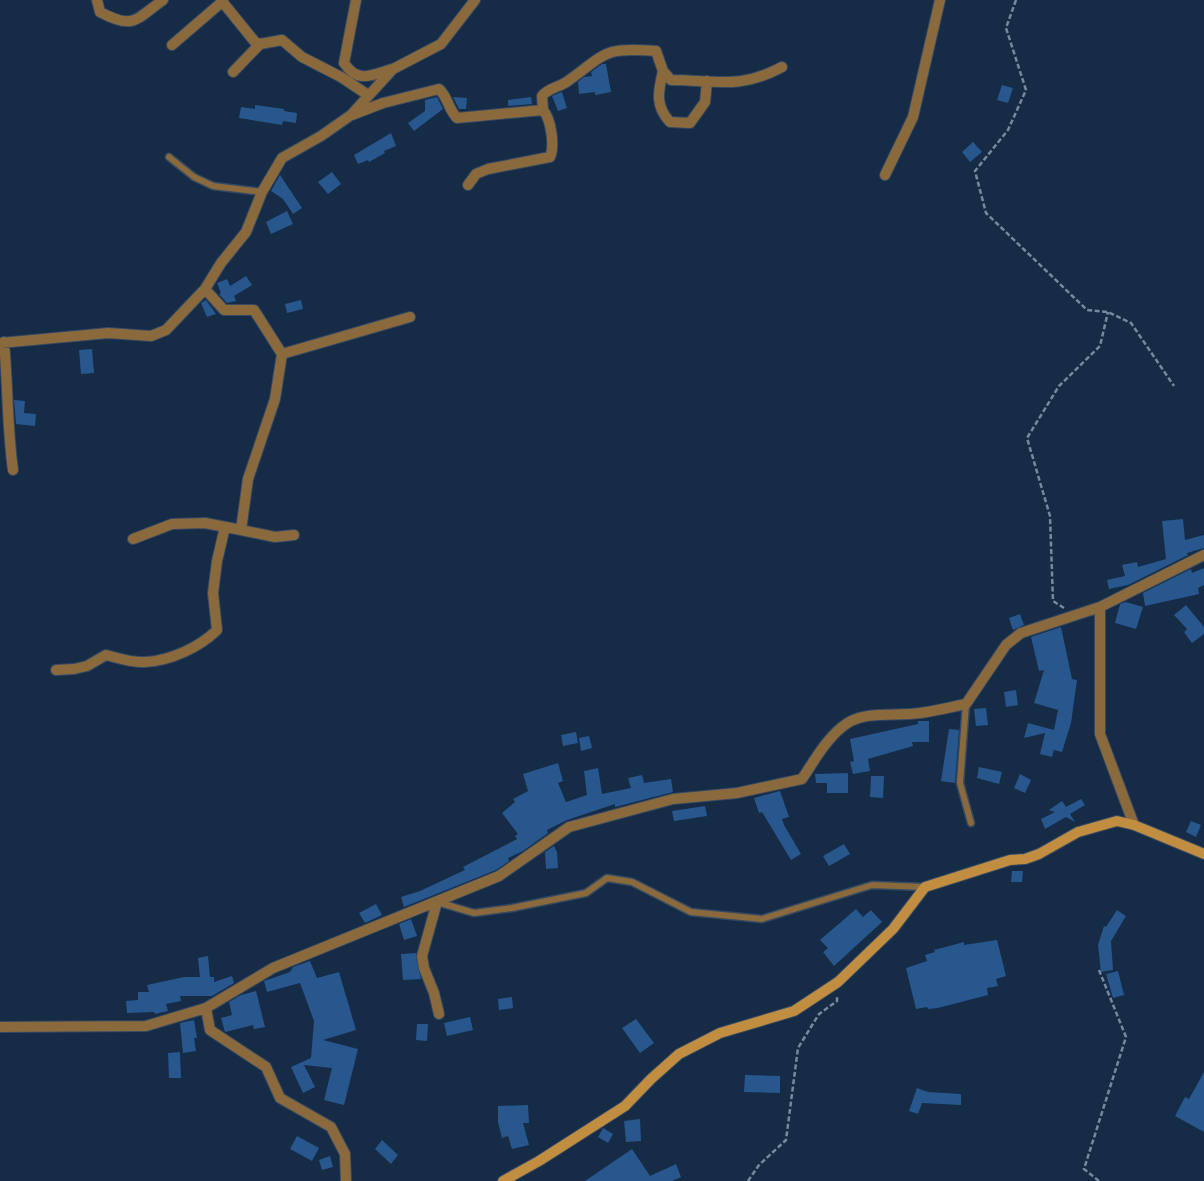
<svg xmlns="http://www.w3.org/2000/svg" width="1204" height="1181" font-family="'Source Sans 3',sans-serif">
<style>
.building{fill:#28578e}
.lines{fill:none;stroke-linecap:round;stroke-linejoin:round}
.lane-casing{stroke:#344963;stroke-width:9}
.street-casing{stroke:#344963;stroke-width:12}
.secondary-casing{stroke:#344963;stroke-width:12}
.path{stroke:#77899f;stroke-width:2.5;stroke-dasharray:5 2.5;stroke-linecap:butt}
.lane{stroke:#8a6a3d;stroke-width:6}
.street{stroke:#8a6a3d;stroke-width:10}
.secondary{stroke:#c18d41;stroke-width:10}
</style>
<rect width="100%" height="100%" fill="#152b46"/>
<path class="building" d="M602 64H606L611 92 595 95V92L579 94 578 82 584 77 592 76 591 72Z
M1002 85 1013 88 1008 103 997 100Z
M562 92 567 108 558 111 552 96Z
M437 97 443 109 414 131 408 123 425 111V100Z
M453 97 467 98 466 109H459Z
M531 97 532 104 508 106V100Z
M255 105 284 109V111L297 113 296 123 283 121 282 125 239 118 241 107 255 109Z
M391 133 396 146 384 151 385 153 369 162 368 160 358 164 354 155Z
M973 142 982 152 970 162 962 152Z
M332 172 341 184 328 194 318 182Z
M280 175 302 208 293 214 283 199 271 191Z
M287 211 293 224 271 234 266 222Z
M246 276 252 285 234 296 236 301 227 303 219 294 221 293 217 283 227 279 230 286Z
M206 300 216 314 207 317 201 303Z
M301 300 303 309 287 313 285 304Z
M92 349 94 373 81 374 79 350Z
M14 400 25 401 24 413 36 414 35 426 16 424Z
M1183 519 1185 540 1204 535V548L1187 553 1188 555 1128 585 1109 589 1107 580 1125 576 1122 565 1137 562 1138 567 1166 559 1162 521Z
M1204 568V585L1198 588 1199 594 1145 606 1143 593 1191 569 1192 573Z
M1126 602 1143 607 1136 629 1115 623 1120 604Z
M1186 605 1204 627V634L1192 643 1184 632 1187 629 1174 615Z
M1020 614 1024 625 1013 630 1009 618Z
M1061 627 1072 679 1077 680 1071 723 1062 752 1054 750 1052 757 1040 754 1045 733 1024 738 1028 723 1054 730 1058 710 1034 703 1044 670 1039 671 1031 637Z
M1016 690 1018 705 1006 707 1004 692Z
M986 708 988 725 976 726 974 709Z
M918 721H929V742H912L913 746 868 759 870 771 853 774 850 762 854 761 850 739 918 724Z
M949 729 959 730 955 783 941 781Z
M576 732 578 743 563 746 561 735Z
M589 736 592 748 581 751 579 738Z
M558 763 563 781 558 783 566 802 587 795 584 771 598 768 602 794 631 788 628 778 642 775 644 783 671 779 673 792 615 807V804L567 820 547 830 548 833 523 851 508 858 509 861 496 870 404 907 401 897 420 891 465 870 463 867 517 839 515 836 518 834 502 813 515 802 513 799 528 791 523 774Z
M979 767 1002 772 999 784 977 778Z
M848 773V793H827V783H816L815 774Z
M1020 774 1031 780 1025 793 1014 788Z
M871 776H884L883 798 870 797Z
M780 791 789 817 782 819 784 825 801 854 791 860 762 812 759 813 754 798Z
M1081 799 1085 805 1070 814 1075 822 1066 817 1045 829 1041 819 1055 812 1049 810 1062 801 1066 807Z
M705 806 707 816 674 821 672 811Z
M1191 821 1201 825 1196 837 1186 832Z
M844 844 850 854 829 866 823 856Z
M554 846 557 852 558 868 546 869 545 852Z
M1012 871H1023L1022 882H1011Z
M376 904 382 915 365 923 359 913Z
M856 909 863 917 871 910 882 922 834 966 823 952 828 948 820 940Z
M1117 910 1126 916 1111 941 1113 970 1101 972 1098 945 1104 926 1106 927Z
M411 919 417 936 404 940 399 924Z
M997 940 1006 976 996 979 998 986 987 988 988 995 938 1008 928 1009 927 1007 916 1009 906 968 927 961 925 955 935 952 934 950 964 942V945Z
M416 953 421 979 403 980 401 954Z
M208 956 210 977H214V982L232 976 234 983 212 996H180L181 1001 166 1004 168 1011 155 1014 154 1012 127 1013 126 1001 138 1000V992H149L147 985 184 977H200L198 958Z
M310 961 317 978 339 972 356 1030 323 1040 358 1049 344 1105 324 1100 332 1068 304 1065 315 1087 303 1093 291 1067 311 1058 314 1021 300 983 267 992 264 981 290 972 293 967Z
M1118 971 1124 995 1113 998 1106 974Z
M256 991 265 1027 254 1029 253 1025 225 1032 221 1018 232 1015 229 1002 241 995Z
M512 997 513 1008 499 1010 498 999Z
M470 1017 473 1030 447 1036 444 1023Z
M636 1019 654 1043 640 1053 622 1028Z
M194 1020 197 1038H194L196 1051 183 1053 180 1023Z
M417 1024H428L427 1041 416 1040Z
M180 1052 181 1078H169L168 1053Z
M1204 1072V1132L1175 1116 1185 1097 1189 1099Z
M745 1075 780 1076V1093L744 1092Z
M917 1088 928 1092 961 1094V1105L922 1103 918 1114 909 1111Z
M528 1105 529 1123H523L529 1145 512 1149 508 1136 502 1138 498 1122V1106Z
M640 1119 641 1141 626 1142 624 1121Z
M603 1128 613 1134 608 1143 598 1137Z
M297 1136 319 1148 312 1161 290 1149Z
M382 1140 398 1155 391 1164 375 1149Z
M632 1149 650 1176 676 1164 681 1177 672 1181H585Z
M330 1156 333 1167 322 1170 319 1160Z"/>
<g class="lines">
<defs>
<path id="lane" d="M169 157 194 177 213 186 262 192
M966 704 960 783 971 823
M437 902 474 913 512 908 586 893 607 878 632 882 691 912 762 919 872 885 925 887"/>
<path id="street" d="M97 0 100 12C134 30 135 20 163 0
M221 0 255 42 260 44 282 40 302 57 341 77 368 95
M356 0 344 63C358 84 371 75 392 69
M172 45 222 2
M663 71C658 92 655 106 670 122L690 123 705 102 707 81
M233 72 260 44
M543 110 542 96C548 88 560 87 568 81 608 52 604 47 656 51L663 71 671 80C716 80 739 90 782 67
M352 115 383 103 439 89C448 97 448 109 457 118L543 110C551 119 555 146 550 157L488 169 476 174 468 185
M885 175 913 117 940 0
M205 289 224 310H254L282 354
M4 342C8 385 7 427 13 470
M0 343 108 333 151 336 166 330 205 289 221 263 246 232 262 192 282 158 321 136 351 115 393 69 441 44 475 0
M241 530 275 537 294 535
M133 539 172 524 205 523 241 530 248 479 275 399 282 354 410 317
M56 670 74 669 87 666 106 655C118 658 132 663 145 662 170 661 200 647 217 630L213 593 217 561 225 527
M1134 825 1100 734V607L1204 555
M437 902 422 956 424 968 434 993 439 1014
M206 1008 273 968 499 876 569 827 673 799 737 793 802 779C814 761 825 741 842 727 863 709 895 717 920 713 936 711 951 707 966 704L1006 645 1021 633 1100 607
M0 1027 146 1026 206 1008 210 1030 266 1067 280 1098 331 1127 345 1154 346 1181"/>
<path id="secondary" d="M503 1181 539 1161 625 1106 651 1079 679 1054 720 1033 794 1011 838 982 893 929 925 887 1010 860 1025 859 1039 854 1078 832 1117 821 1134 825 1204 854"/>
</defs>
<use href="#lane" class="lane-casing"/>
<use href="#street" class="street-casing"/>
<use href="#secondary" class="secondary-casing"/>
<path class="path" d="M1016 0 1006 28 1026 90 1008 130 975 171 986 213 1087 310 1108 312 1131 323 1174 386
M1064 608 1053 601 1050 516 1027 438 1059 386 1100 346 1108 312
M748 1181 759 1165 786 1140 798 1048 819 1014 837 1001V996
M1099 1181 1084 1169 1126 1037 1099 970"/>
<use href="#lane" class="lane"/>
<use href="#street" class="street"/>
<use href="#secondary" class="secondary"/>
</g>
</svg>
